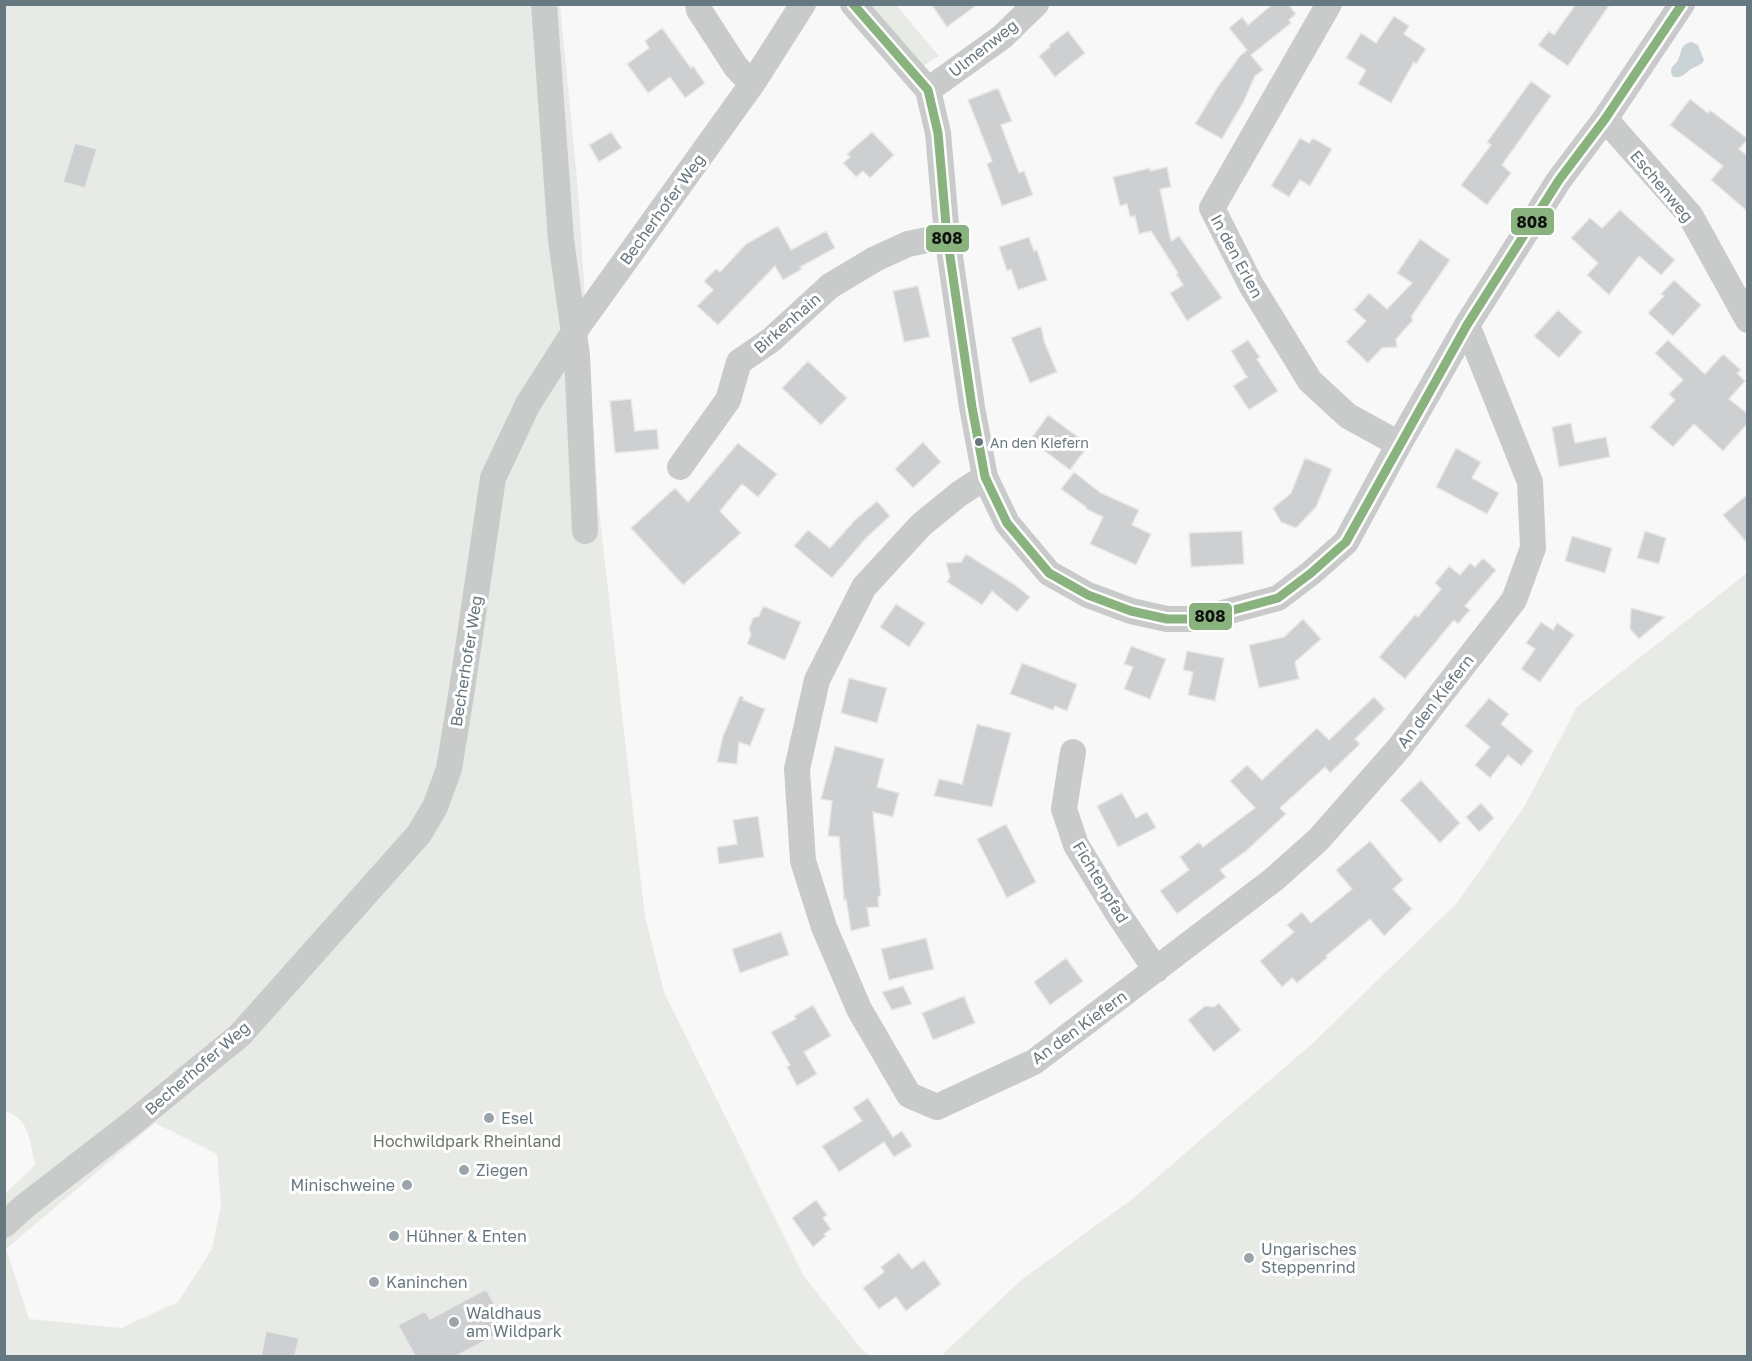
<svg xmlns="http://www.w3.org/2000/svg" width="1752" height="1361" font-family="'Golos Text',sans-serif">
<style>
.green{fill:#e8eae5;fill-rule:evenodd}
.water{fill:#cad4d6}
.building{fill:#cdcfd0;stroke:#e8e8e8;stroke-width:1.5}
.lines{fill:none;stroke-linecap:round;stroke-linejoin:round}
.minor{stroke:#c9cbcb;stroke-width:26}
.bus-1-casing{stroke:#fff;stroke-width:14}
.bus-1{stroke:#89b37d;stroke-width:9}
.bus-dot{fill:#667880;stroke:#fff;stroke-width:2}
.poi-dot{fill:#99a5aa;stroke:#fff;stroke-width:2}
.labels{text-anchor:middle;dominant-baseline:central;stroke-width:6;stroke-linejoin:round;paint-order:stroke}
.bus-label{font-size:14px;fill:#667880;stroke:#fff;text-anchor:start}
.street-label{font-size:16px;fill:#667880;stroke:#fff}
.poi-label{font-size:16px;fill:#667880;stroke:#fff;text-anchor:start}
.park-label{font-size:16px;fill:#6b7865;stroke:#fff}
.line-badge{stroke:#fff;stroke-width:2}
.pale-badge-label{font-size:16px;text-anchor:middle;font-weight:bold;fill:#111}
</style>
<rect width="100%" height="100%" fill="#f8f8f8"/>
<path class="green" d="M5 5H560L578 190 598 501 645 917 664 992 803 1275 863 1351 871 1356H5V1194L35 1165C30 1142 30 1119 5 1111ZM155 1123 217 1154 221 1205 212 1249 178 1302 121 1328 29 1319 6 1249Z
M866 5H896L939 56 920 68Z
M1747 573V1356H941L1020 1281 1131 1200 1313 1043 1457 903 1524 807 1577 707Z"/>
<path class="water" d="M1691 42 1698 45 1704 60C1700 67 1697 65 1691 69 1684 74 1683 78 1673 77 1668 67 1674 67 1678 60 1682 51 1680 45 1691 42Z"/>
<path class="building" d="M931 4H978L947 27Z
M1273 4H1288L1296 14 1289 20 1291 23 1251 55 1263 70 1255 76 1244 101 1222 139 1195 124 1217 88 1239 57 1247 50 1229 28 1242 17 1248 25Z
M1576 4H1610L1568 66 1538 45 1549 31 1554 35Z
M1394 16 1409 26 1404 34 1426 49 1416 64 1414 62 1391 103 1358 84 1366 70 1346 58 1361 33 1376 43Z
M662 28 691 68 693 66 705 83 685 98 670 77 648 93 627 64 649 48 645 41Z
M1068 31 1085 53 1055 77 1039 56 1050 47 1049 45Z
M1531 81 1551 96 1502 165 1511 173 1487 205 1461 185 1491 145 1487 142Z
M998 88 1012 121 1001 125 1019 173 1024 171 1033 195 1002 206 987 164 992 161 968 100Z
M1690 99 1708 113 1710 110 1748 139 1739 149 1748 156V212L1711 180 1723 166 1670 125Z
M611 132 622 148 599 162 589 145Z
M872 132 894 155 870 178 863 171 856 177 843 163 850 157 847 154Z
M1300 138 1309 143 1313 138 1332 149 1310 186 1300 180 1289 197 1271 186Z
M75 143 97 149 85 188 63 182Z
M1167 167 1171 187 1160 189 1171 241 1179 236 1222 298 1187 321 1170 293 1183 285 1176 274 1178 273 1151 231 1139 234 1135 216 1130 217 1127 204 1120 206 1113 177 1150 168V171Z
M1620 210 1675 260 1661 275 1639 256 1609 295 1587 275 1598 263 1571 238 1590 218 1602 228Z
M778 226 791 250 826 231 835 248 800 267 802 269 783 280 775 266 718 325 697 306 713 290 704 281 716 269 720 272 746 244Z
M1029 237 1034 251 1037 250 1047 280 1018 290 1011 269 1007 271 999 247Z
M1420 239 1450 260 1411 317 1413 320 1396 339 1397 347 1382 348 1368 363 1346 342 1366 321 1354 310 1369 293 1387 309 1412 283 1397 273Z
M1674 280 1701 305 1673 336 1648 313 1664 296 1661 294Z
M918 286 930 337 904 342 893 291Z
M1558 310 1582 332 1559 358 1534 336Z
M1041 326 1044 341 1057 372 1030 383 1011 338Z
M1248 340 1260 357 1257 359 1278 391 1249 410 1233 386 1247 377 1231 351Z
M1668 340 1705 374 1723 354 1741 370 1737 373 1745 381 1729 399 1748 414V423L1723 451 1694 424 1673 447 1650 427 1675 400 1669 394 1683 380 1655 353Z
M808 361 847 398 821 425 782 388Z
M631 399 635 431 657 429 659 449 615 453 610 401Z
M1048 415 1089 445 1070 470 1030 440Z
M1571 423 1575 443 1606 437 1610 457 1559 467 1552 427Z
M923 442 941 462 913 488 895 469Z
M738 443 777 474 758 497 742 484 720 511 741 533 683 585 631 528 675 488 688 502Z
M1456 448 1481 462 1472 478 1499 493 1487 514 1436 487Z
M1305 458 1332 469 1316 507 1296 528 1281 522 1273 508 1291 493Z
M1074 472 1101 493 1139 510 1132 525 1151 534 1136 565 1090 544 1103 517 1086 509V507L1061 489Z
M1748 494V544L1723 515Z
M877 501 890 516 866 538 832 578 794 546 808 530 830 548 855 520Z
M1242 531 1244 564 1191 567 1189 533Z
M1645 531 1666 538 1659 564 1637 558Z
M1572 536 1612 548 1605 573 1565 561Z
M966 554 1014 584 1030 597 1017 612 992 591 982 605 947 582 950 577 946 563 961 562Z
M1483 558 1496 570 1465 606 1470 610 1458 624 1454 620 1405 679 1379 657 1415 615 1418 617 1441 589 1435 583 1449 566 1460 575 1470 563 1475 567Z
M896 604 925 623 909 647 880 627Z
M763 606 801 622 785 660 747 644 751 634 749 629 753 618 759 616Z
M1631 608 1665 617 1639 639 1630 629Z
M1303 619 1321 639 1295 662 1299 679 1259 688 1249 645 1284 637Z
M1541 622 1553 630 1557 623 1574 635 1540 682 1521 669 1535 649 1526 643Z
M1131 646 1166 659 1150 699 1124 689 1133 667 1124 664Z
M1187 651 1224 658 1215 701 1188 695 1193 672 1183 670Z
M1022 663 1077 684 1067 711 1055 706 1053 710 1010 694Z
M849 678 887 688 877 723 841 713Z
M740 696 743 697V700L765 709 750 746 739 742 737 764 717 762 723 736Z
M1374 697 1385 709 1355 739 1360 744 1330 773 1325 767 1280 808 1286 814 1246 851 1220 870 1226 877 1177 914 1160 891 1189 870 1180 857 1199 842 1203 847 1255 808 1230 781 1247 765 1262 780 1317 728 1329 740Z
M1489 698 1509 714 1501 724 1533 751 1521 766 1508 755 1490 778 1475 765 1490 747 1465 726Z
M977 724 1011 733 992 807 934 796 939 779 962 784Z
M835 746 884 759 877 787 899 793 893 817 873 812 881 896 878 897 879 907 867 908 870 926 851 931 846 899 844 900 839 837 828 836 832 801 821 799Z
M1421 780 1460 823 1440 843 1400 800Z
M1122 793 1136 818 1147 812 1156 828 1118 847 1097 806Z
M1481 803 1494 818 1479 832 1466 817Z
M758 816 764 857 719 864 717 847 737 844 733 820Z
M1006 824 1036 882 1007 898 977 839Z
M1370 841 1403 880 1393 889 1412 909 1384 936 1370 919 1326 956 1327 958 1297 983 1292 978 1282 987 1260 961 1294 932 1287 925 1302 912 1311 923 1352 889 1336 870Z
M781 932 789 955 740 973 732 949Z
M926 938 934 969 889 980 881 949Z
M1066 958 1083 981 1050 1005 1034 982Z
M903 986 912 1004 892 1010 882 992Z
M964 996 975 1023 933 1040 922 1013Z
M1219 1003 1241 1030 1214 1052 1188 1020 1205 1006 1214 1007Z
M813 1005 831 1036 804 1052 817 1074 797 1086 787 1067 790 1065 771 1032 796 1019 794 1016Z
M868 1098 893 1137 902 1131 912 1146 894 1157 884 1142 839 1172 822 1146 862 1121 853 1108Z
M816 1200 827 1215 823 1218 831 1229 824 1234 826 1236 813 1247 792 1218Z
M899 1253 912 1269 924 1260 941 1284 906 1311 896 1297 879 1309 863 1288 884 1272 881 1267Z
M486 1289 508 1329 456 1356H415L398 1325 425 1311 430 1319Z
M266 1331 299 1338 295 1356H261Z"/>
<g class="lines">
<path class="minor" d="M544 4 561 240 577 355 585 531
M698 4 699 10 736 67 752 84
M853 4 928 90 938 133 947 236 972 407 985 477 1007 523 1049 573 1088 595 1131 611 1167 619H1200L1278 598 1311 573 1346 542 1399 444 1467 325 1559 180 1605 119 1682 4
M1329 4 1212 208 1251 285 1310 381 1348 416 1399 444
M928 90 1002 37 1036 4
M1605 119 1690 215 1748 320
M680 467 728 400 739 362 771 340 830 286 875 259 908 244 947 236
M985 477 959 494 921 525 864 587 817 680 797 769 803 861 824 927 859 1009 909 1095 937 1107 1034 1062 1273 880 1318 840 1399 748 1514 600 1533 548 1530 482 1467 325
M1073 752 1064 809 1076 845 1117 912 1156 970
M4 1225 25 1206 131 1124 240 1035 419 834 435 807 449 769 462 689 493 478 528 404 574 332 752 84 803 4"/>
<defs>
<path id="bus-1" d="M853 4 928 90 938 133 947 236 972 407 985 477 1007 523 1049 573 1088 595 1131 611 1167 619H1200L1278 598 1311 573 1346 542 1467 325 1559 180 1605 119 1682 4"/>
</defs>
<use href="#bus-1" class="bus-1-casing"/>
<use href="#bus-1" class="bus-1"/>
</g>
<circle class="bus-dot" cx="979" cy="442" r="5"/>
<g class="poi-dot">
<circle cx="489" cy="1118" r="6"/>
<circle cx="464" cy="1170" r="6"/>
<circle cx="407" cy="1185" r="6"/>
<circle cx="394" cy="1236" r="6"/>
<circle cx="1249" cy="1258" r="6"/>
<circle cx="374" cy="1282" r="6"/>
<circle cx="454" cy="1322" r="6"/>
</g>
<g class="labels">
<g class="bus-label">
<text x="990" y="442">An den Kiefern</text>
</g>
<g class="street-label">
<text transform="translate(983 48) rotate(-38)">Ulmenweg</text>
<text transform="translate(1662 186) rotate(50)">Eschenweg</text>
<text transform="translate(662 209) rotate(-54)">Becherhofer Weg</text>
<text transform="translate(1237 256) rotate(62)">In den Erlen</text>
<text transform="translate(787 323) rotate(-41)">Birkenhain</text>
<text transform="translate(466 661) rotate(-81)">Becherhofer Weg</text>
<text transform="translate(1435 701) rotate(-52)">An den Kiefern</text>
<text transform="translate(1101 882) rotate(59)">Fichtenpfad</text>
<text transform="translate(1079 1027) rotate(-36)">An den Kiefern</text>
<text transform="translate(197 1068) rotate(-41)">Becherhofer Weg</text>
</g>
<g class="poi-label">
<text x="501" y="1118">Esel</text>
<text x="476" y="1170">Ziegen</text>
<text x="395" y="1185" text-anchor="end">Minischweine</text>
<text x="406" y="1236">Hühner &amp; Enten</text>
<text x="1261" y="1249">Ungarisches<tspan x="1261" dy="18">Steppenrind</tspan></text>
<text x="386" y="1282">Kaninchen</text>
<text x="466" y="1313">Waldhaus<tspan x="466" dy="18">am Wildpark</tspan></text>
</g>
<g class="park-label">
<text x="467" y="1141">Hochwildpark Rheinland</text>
</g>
</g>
<g class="line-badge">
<rect x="1510" y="207" width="45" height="29" rx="6" fill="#89b37d"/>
<rect x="925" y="224" width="45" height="29" rx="6" fill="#89b37d"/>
<rect x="1188" y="602" width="45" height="29" rx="6" fill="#89b37d"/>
</g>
<g class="pale-badge-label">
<text x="1532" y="228">808</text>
<text x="947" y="244">808</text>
<text x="1210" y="622">808</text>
</g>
<rect width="1752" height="1361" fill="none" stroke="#667880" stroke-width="12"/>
</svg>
